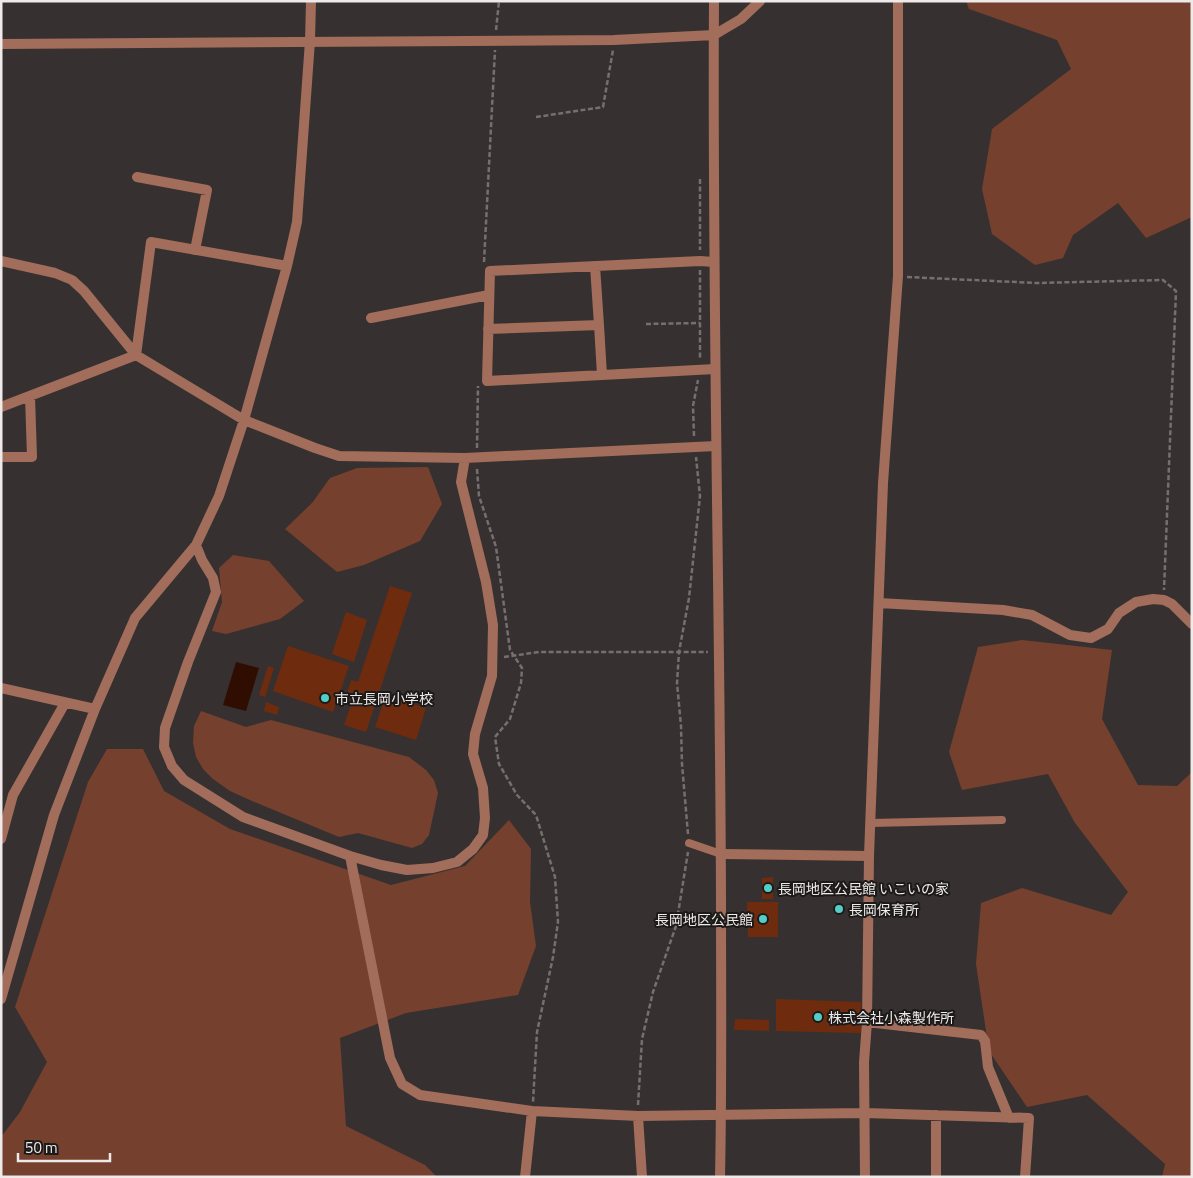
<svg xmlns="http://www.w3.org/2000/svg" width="1193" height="1178" font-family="'Titillium Web','Noto Sans JP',sans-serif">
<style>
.green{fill:#75402d}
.water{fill:#300d01}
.building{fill:#6f2b0e}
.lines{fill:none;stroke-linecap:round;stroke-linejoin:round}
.path{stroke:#75706f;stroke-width:2.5;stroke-dasharray:5 2.5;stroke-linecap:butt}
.service{stroke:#a26d5a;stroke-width:8}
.minor{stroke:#a26d5a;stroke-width:10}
.tertiary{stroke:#a26d5a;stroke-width:10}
.poi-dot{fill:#54cdc8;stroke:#1c1a19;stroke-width:2}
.labels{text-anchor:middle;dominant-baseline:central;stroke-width:4;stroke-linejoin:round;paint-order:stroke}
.poi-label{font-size:14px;fill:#edeae9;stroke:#1c1a19;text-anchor:start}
</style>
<rect width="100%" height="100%" fill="#363130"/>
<path class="green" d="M966 1H1192V217L1146 238 1118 203 1073 235 1063 258 1035 265 992 234 982 189 992 129 1071 69 1057 40 969 9Z
M428 467 442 504 420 541 364 565 337 572 285 529 312 503 330 478 357 468Z
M233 555 269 561 304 601 280 619 226 634 212 631 222 602 219 568Z
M1022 640 1112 650 1102 719 1138 785 1177 786 1192 772V1177H1162L1165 1164 1087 1095 1027 1107 989 1051 976 964 981 903 1022 888 1111 915 1128 892 1075 823 1048 774 962 790 949 752 978 647Z
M201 711 246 727 271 720 409 757 426 770 434 780 438 793 429 835 422 844 412 848 358 833 339 837 252 801 230 791 213 779 203 769 196 757 193 743 194 726Z
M107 749H143L164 791 230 829 391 885 465 866 509 820 531 849 530 902 536 946 518 995 406 1013 340 1038 346 1126 425 1165 437 1177H1V1137L20 1112 47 1062 15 1007 88 782Z"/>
<path class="water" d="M236 662 259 668 246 711 223 705Z"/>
<path class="building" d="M390 586 412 593 366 732 344 725 353 699 346 697 351 680 358 682Z
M346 612 367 620 354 662 332 654Z
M288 646 349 666 333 712 273 691Z
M268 666 274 668 265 697 259 695Z
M386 695 426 708 416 740 375 727Z
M266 702 279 707 277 715 264 711Z
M773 877V899H762V878Z
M747 902H778V937H748Z
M776 999 861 1002V1033L776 1031Z
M735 1019 769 1020V1031L734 1030Z"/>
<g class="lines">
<path class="path" d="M496 30 499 1
M536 117 603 107 613 50
M700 179V250
M484 262 495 50
M700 270V360
M907 277 1037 283 1163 280 1176 291 1164 590
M646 324 700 323
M694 436 693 406 698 380
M477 448 478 386
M477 469 479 496 496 547 510 650 522 668 521 683 510 719 495 737 499 764 517 795 536 815 555 877 558 922 553 957 537 1032 533 1102
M504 657 539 652H708
M688 834 682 764 681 726 677 683 679 652 689 598 700 496 696 457
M638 1105 642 1039 653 992 676 926 688 852"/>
<path class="service" d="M871 823 1002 820
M689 843 721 854"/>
<path class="minor" d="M137 177 207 190 195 250
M1 261 55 273 72 280 84 291 136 355 244 420 315 448 339 456 465 458 716 446
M714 262 700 261 490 271 487 381 715 369
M595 266 599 325
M371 318 489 295
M488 329 599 325 602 375
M136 355 151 242 287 266
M1 407 136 355
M1 457H32L30 396
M196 545 202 560 213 578 216 592 188 662 165 728 164 747 172 766 184 780 243 817 350 856 381 865 407 870 433 868 457 862 473 849 483 835 485 818 483 788 473 754 475 734 492 676 493 625 486 582 461 482 465 458
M879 603 1003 610 1032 615 1070 635 1091 638 1108 629 1119 613 1136 602 1153 599 1164 600 1172 604 1192 624
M1 688 95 709
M1 839 13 795 65 703
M721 854 869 856
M350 856 390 1058 402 1084 420 1095 532 1111 638 1116 865 1113 1029 1118 1025 1177
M1 999 54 815 95 709 135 618 196 545 219 496 244 420 287 266 297 222 310 41 311 1
M867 1022 981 1035 985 1041 988 1067 1009 1118
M936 1115V1177
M638 1116 642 1177
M525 1177 532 1111
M865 1177 864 1062 867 1022 869 856 883 483 898 276V1"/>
<path class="tertiary" d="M714 1C712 301 720 600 721 899 721 992 722 1084 720 1177
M1 44 614 40 714 35 741 19 760 1"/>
</g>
<g class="poi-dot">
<circle cx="325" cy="698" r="5"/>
<circle cx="768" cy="888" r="5"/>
<circle cx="839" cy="909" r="5"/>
<circle cx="763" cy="919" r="5"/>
<circle cx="818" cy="1017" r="5"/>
</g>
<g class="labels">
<g class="poi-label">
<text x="335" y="698">市立長岡小学校</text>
<text x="778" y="888">長岡地区公民館 いこいの家</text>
<text x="849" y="909">長岡保育所</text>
<text x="753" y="919" text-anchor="end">長岡地区公民館</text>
<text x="828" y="1017">株式会社小森製作所</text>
</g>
</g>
<rect width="1193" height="1178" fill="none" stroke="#edeae9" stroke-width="5"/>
<path d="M18 1153v8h92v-8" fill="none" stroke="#edeae9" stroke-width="2.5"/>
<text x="25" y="1153" font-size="15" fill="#edeae9" stroke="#1c1a19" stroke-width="4" paint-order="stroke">50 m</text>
</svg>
